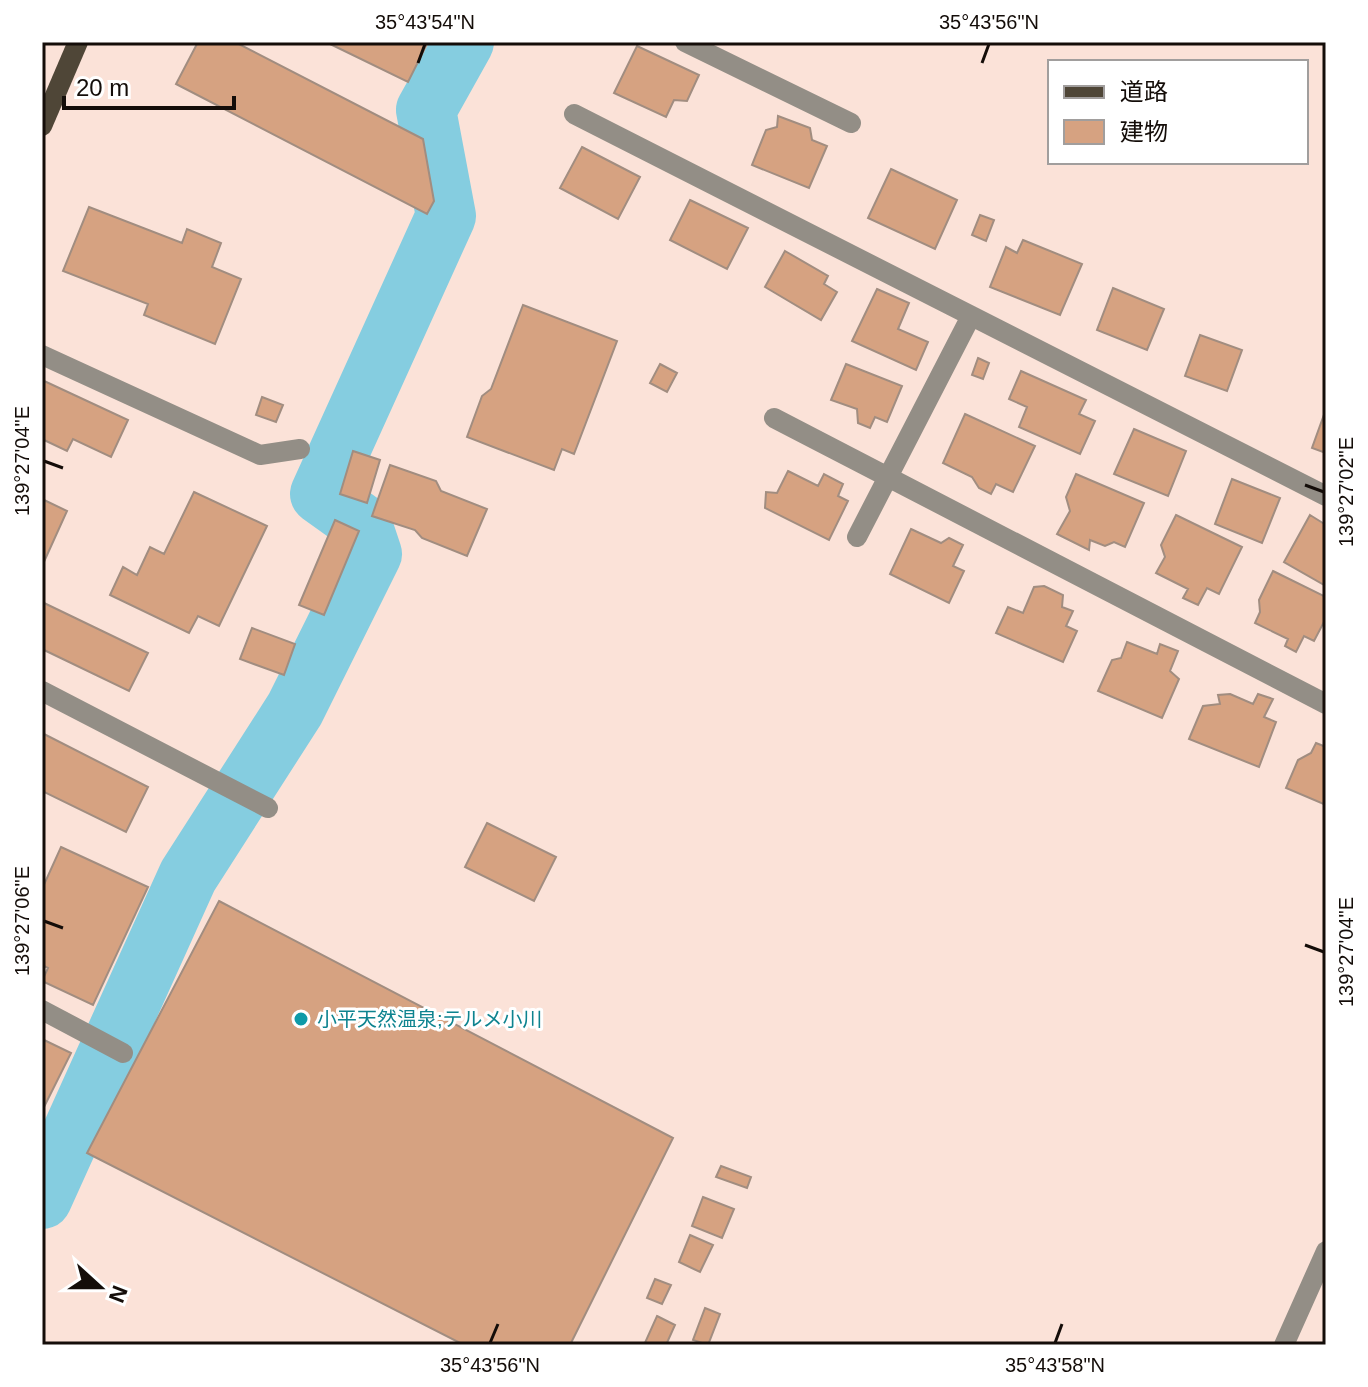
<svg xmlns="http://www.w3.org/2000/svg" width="1368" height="1387" font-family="Helvetica,'Noto Sans JP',sans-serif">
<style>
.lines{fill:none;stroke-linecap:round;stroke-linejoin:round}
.canal{stroke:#85cde0;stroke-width:60}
.building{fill:#d6a281;stroke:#a18d80;stroke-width:2}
.service{stroke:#938e86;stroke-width:20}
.minor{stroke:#938e86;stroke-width:20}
.primary{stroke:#4f4637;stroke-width:20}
.ticks{fill:none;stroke:#140d09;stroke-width:3}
.culture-dot{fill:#0f9aa8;stroke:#fff;stroke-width:3}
.labels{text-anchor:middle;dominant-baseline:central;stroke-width:6;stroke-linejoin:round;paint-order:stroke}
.culture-label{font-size:20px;fill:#0d838f;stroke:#fff;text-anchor:start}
.neatline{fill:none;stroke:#140d09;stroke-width:3}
.ticks-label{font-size:20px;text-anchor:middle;fill:#140d09}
</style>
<rect width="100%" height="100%" fill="#fbe2d8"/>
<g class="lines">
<path class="canal" d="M42 1199 188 876 295 709 372 554 362 524 320 494 446 216 426 110 464 42"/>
</g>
<path class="building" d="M198 42H235L423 139 434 201 427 214 176 84Z
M326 42H428L408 82Z
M637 46 699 75 687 101 674 100 666 117 614 93Z
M778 116 810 128 812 140 827 146 809 188 752 165 766 130 777 127Z
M582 147 640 177 618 219 560 188Z
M891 169 957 200 935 249 868 218Z
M690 200 748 228 727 269 670 240Z
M89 207 182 243 187 229 221 243 212 267 241 279 215 344 144 315 148 304 63 271Z
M980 215 994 220 986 241 972 235Z
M1023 240 1082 264 1060 315 990 287 1006 247 1017 253Z
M785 251 828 276 824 284 837 292 821 320 765 287Z
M1113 288 1164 309 1147 350 1097 330Z
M877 289 909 303 898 329 928 342 916 370 852 341Z
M523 305 617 341 574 454 562 449 554 470 467 437 482 396 491 389Z
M1200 335 1242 350 1227 391 1185 376Z
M978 358 989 363 983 379 972 375Z
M660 364 677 373 667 392 650 383Z
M846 364 902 386 887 422 875 417 870 428 858 423 857 409 831 400Z
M1021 371 1086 400 1079 414 1095 421 1080 454 1019 427 1027 407 1009 399Z
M42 380 128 420 111 457 73 439 67 451 42 439Z
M262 397 283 405 276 422 256 415Z
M1326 409V453L1312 448Z
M965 414 1035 446 1013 492 996 484 991 494 979 488 972 477 943 463Z
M1134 429 1186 451 1168 496 1114 474Z
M353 451 380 460 367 503 340 494Z
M390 465 436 481 441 491 487 509 467 556 422 538 415 530 372 516Z
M788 471 818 486 824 474 843 484 838 496 848 501 829 540 765 508 766 492 777 493Z
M1076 474 1144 503 1125 547 1114 542 1105 546 1090 540 1089 550 1057 534 1070 511 1066 497Z
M1232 479 1280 498 1262 543 1215 524Z
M194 492 267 526 219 626 198 616 189 633 110 595 123 567 137 575 150 547 164 554Z
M42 499 67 511 43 564 42 563Z
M1176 515 1242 547 1219 594 1207 588 1198 605 1183 598 1188 589 1156 573 1165 557 1161 545Z
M1310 515 1326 525V586L1284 562Z
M335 520 359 531 324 615 299 605Z
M911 529 941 543 949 538 963 545 953 566 964 571 949 603 890 574Z
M1273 571 1326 597V618L1314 641 1304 636 1296 652 1285 646 1288 639 1255 623 1260 612 1259 600Z
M1044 586 1063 595 1062 607 1073 611 1066 626 1077 631 1063 662 996 633 1008 607 1023 613 1034 587Z
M42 602 148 653 129 691 42 649Z
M252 628 295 644 284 675 240 659Z
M1127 642 1157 654 1160 644 1178 651 1170 671 1179 679 1162 718 1098 691 1112 660 1121 658Z
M1230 694 1253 704 1258 694 1273 699 1264 717 1276 722 1259 767 1189 739 1203 706 1220 704 1218 695Z
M42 733 148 787 126 832 42 791Z
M1316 743 1326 747V805L1286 788 1298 760 1311 753Z
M487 823 556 857 534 901 465 867Z
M61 847 148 887 93 1005 42 981 48 968 42 965V889Z
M219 901 673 1138 570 1345H464L87 1153Z
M42 1039 71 1053 42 1111Z
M721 1166 751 1177 747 1188 716 1177Z
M703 1197 734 1209 722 1238 692 1226Z
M690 1235 713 1245 700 1272 679 1262Z
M655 1279 671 1285 662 1304 647 1298Z
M705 1308 720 1314 708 1345 693 1340Z
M657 1316 675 1325 666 1345H644Z"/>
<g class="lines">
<path class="service" d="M42 355 260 455 300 449
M42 1010 123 1053"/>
<path class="minor" d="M685 42 851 123
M574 114 1326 496
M774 418 1326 704
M857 537 971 316
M42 691 268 808
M1284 1345 1326 1251"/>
<path class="primary" d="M42 126 78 42"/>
</g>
<path class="ticks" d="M418 63 425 44M982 63 989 44M44 461 63 468M1305 485 1324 492M44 921 63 928M1305 945 1324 952M490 1343 498 1324M1055 1343 1062 1324"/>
<circle class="culture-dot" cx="301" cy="1019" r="8"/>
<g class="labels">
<g class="culture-label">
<text x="317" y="1019">小平天然温泉;テルメ小川</text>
</g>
</g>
<rect width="1368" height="1387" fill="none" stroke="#ffffff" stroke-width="88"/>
<rect x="1048" y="60" width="260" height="104" fill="#ffffff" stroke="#a19e9d" stroke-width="2"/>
<rect x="1064" y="86" width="40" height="12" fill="#4f4637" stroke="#a19e9d" stroke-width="2"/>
<text x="1120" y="100" font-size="24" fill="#140d09">道路</text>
<rect x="1064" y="120" width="40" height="24" fill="#d6a281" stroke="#a19e9d" stroke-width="2"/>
<text x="1120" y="140" font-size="24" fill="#140d09">建物</text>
<g transform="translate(100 1287) rotate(111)" stroke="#ffffff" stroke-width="6" paint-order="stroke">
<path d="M0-6L14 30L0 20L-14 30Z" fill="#140d09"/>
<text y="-12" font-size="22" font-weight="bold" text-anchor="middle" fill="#140d09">N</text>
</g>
<path d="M64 96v12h170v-12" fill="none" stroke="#140d09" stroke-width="4"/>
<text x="76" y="96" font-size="24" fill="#140d09" stroke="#ffffff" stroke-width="6" paint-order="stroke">20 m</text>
<rect x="44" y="44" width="1280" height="1299" class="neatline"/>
<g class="ticks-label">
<text x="425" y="29">35°43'54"N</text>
<text x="989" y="29">35°43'56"N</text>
<text transform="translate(22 461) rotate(-90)" y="7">139°27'04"E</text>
<text transform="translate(1346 492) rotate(-90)" y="7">139°27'02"E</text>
<text transform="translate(22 921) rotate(-90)" y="7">139°27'06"E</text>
<text transform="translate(1346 952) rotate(-90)" y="7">139°27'04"E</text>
<text x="490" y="1372">35°43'56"N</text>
<text x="1055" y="1372">35°43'58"N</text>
</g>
</svg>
